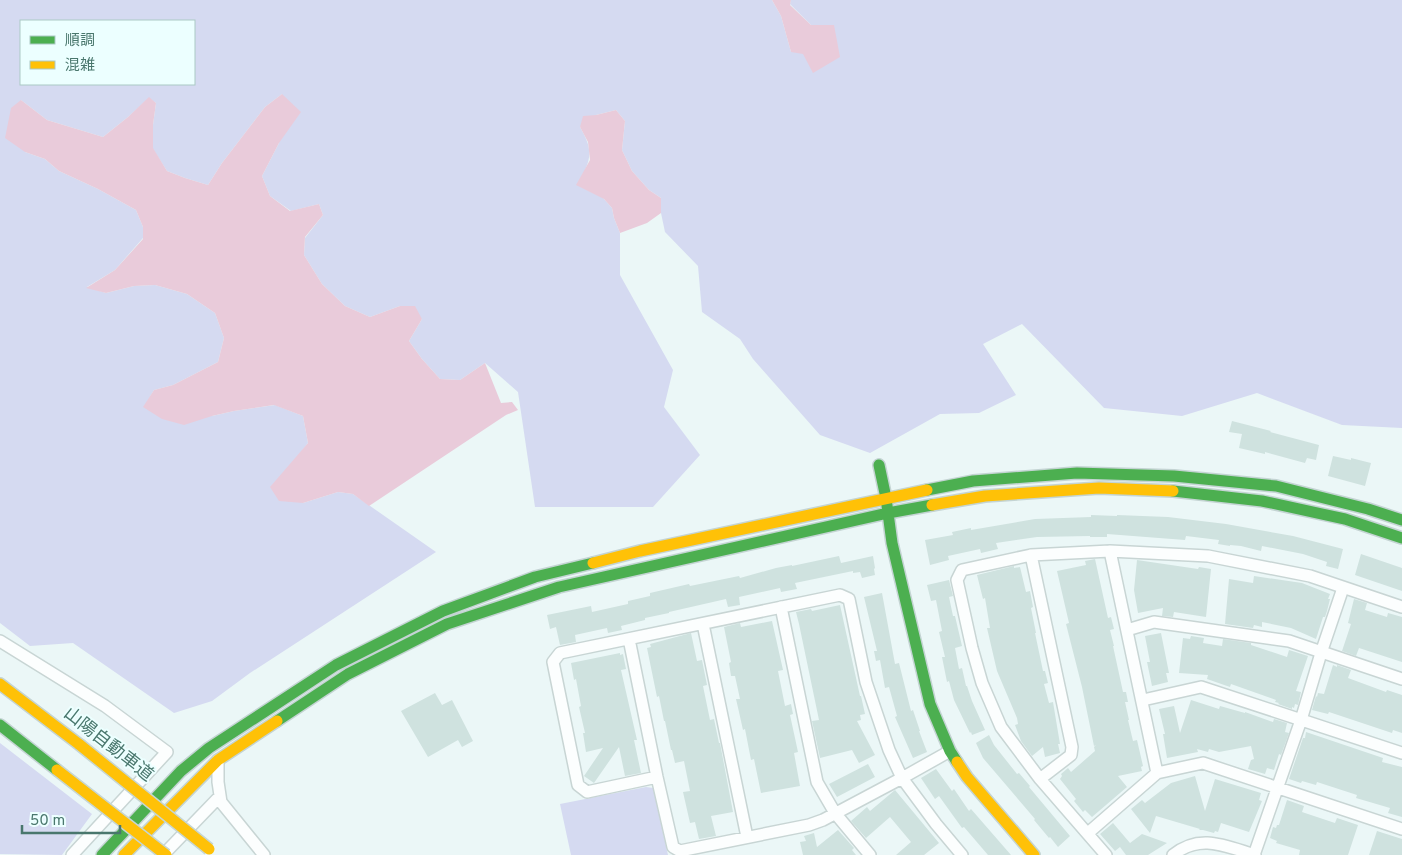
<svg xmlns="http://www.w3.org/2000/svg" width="1402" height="855" font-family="Overpass,'Noto Sans JP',sans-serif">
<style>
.green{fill:#d5daf1;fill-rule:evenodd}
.water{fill:#e9cbda}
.building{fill:#cfe2df}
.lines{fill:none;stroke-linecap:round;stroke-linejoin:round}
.street-casing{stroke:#c8d5d4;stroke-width:14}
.fast-casing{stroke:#c4d4d3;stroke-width:14}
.slow-casing{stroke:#c4d4d3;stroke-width:14}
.street{stroke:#fcfefe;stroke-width:11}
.fast{stroke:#4caf50;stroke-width:11}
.slow{stroke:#ffc107;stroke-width:11}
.slow-bridge-casing{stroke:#c6d6d3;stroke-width:14;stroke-linecap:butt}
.slow-bridge{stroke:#ffc107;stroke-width:11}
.labels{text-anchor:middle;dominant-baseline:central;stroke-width:4;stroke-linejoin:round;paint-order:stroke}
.street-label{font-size:18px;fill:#49776d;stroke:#ecffff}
</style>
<rect width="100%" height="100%" fill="#ebf7f7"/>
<path class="green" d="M0 0H772L781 16 791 52 833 25H811L790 4 791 0H1402V428L1342 425 1257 393 1182 416 1104 408 1022 324 983 344 1016 395 979 413 940 414 870 453 820 435 753 359 740 339 702 312 698 266 665 232 661 213V198L649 190 632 171 622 150 625 121 616 110 596 115 580 127C589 143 593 153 585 170L604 199 612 208 614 218 620 233V275L673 370 664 407 700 455 653 507H535L518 392 485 363 460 380 440 379 422 359 409 341 422 319 400 306 370 317 345 306 322 284 304 255 305 238 323 215 319 204 291 211 270 196 262 176 279 143 282 94 265 107 222 163 208 185 185 178 167 171 153 149V125L156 103 149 98 128 117 103 137 47 120 21 100 25 152 45 159 59 171 98 189 136 210 143 227V238L115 270 87 287 106 293 134 286 155 285 187 294 215 313 224 338 218 362 173 385 154 390 144 407 212 416 234 411 275 405 303 416 308 443 295 460 303 503 338 492 353 494 436 552 250 673 212 701 174 713 73 643 30 646 0 623ZM21 21H194V84H21Z
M0 743 92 814 62 855 0 854Z
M646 787 653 788 668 855H571L560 804Z"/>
<path class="water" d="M772 0H791L790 5 811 25H834L840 57 813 73 803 54 791 52 781 16Z
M282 94 301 112 279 143 262 176 270 196 290 211 319 204 323 215 305 237 304 255 322 284 345 306 370 317 400 306H415L422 319 409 341 422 359 440 379 460 380 485 363 501 403 512 402 518 410 506 415 369 506 353 494 338 492 303 503 279 501 270 487 308 443 303 416 274 405 234 411 212 416 184 425 162 419 143 407 154 390 173 385 218 362 224 338 215 313 187 294 155 285 134 286 106 293 86 288 115 270 143 239V227L136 210 98 189 59 171 45 159 25 152 5 138 11 108 21 100 47 120 103 137 128 117 149 97 156 103 153 125V148L167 171 185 178 208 185 222 163 265 107Z
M616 110 625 121 622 150 632 171 649 190 661 198V213L647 223 620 233 614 218 612 208 604 199 576 185 590 160 588 142 580 127 583 116 596 115Z"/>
<path class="building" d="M1232 421 1271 431 1270 432 1319 445 1316 460 1307 458 1305 463 1265 452V454L1239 448 1242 434 1229 432Z
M1333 456 1351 460V458L1371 463 1365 486 1328 476Z
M1091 515 1117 516V515L1168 517 1226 524 1293 536 1343 549 1338 569 1326 566 1327 562 1303 554 1262 546 1261 551 1241 546 1230 545V546L1218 544 1219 540 1186 536 1185 540 1107 534V537H1090V536L1037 537 996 543 998 549 981 553 980 549 948 556 949 560 930 565 925 540 953 535 952 532 971 528V530L1035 519 1091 517Z
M1361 554 1402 568V591L1355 575Z
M839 556 841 563 873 556 875 568 874 569 875 575 862 578 860 572 853 573V571L795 583 797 589 781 592 780 588 739 597 740 605 728 607 726 599 669 612V613L645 618V620L621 626 622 630 608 633 607 628 575 635 576 642 560 645 556 627 550 629 547 615 591 606 592 612 628 604V601L650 596V593L689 584 690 586 739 576 740 578 776 568 792 565V566Z
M1095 559 1108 618 1111 617 1114 629 1110 630 1114 646H1113L1123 692H1126L1128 702H1125L1129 720H1128L1133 741 1137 740 1143 766 1141 767 1142 771 1118 776 1127 787 1092 817 1085 810 1083 812 1074 801 1076 799 1060 779 1062 776 1061 774 1068 768 1071 772 1095 751 1094 747 1096 745 1094 746 1082 687 1066 624 1069 623 1057 571 1086 565 1085 561Z
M1137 560 1198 569 1199 567 1211 569 1206 617 1174 612 1173 617 1162 616 1163 608 1138 613 1134 590Z
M1014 566V568L1020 567 1026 592 1030 591 1033 607 1031 608 1036 633H1035L1043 671H1045L1048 683 1044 684 1049 703 1053 702 1060 744H1058L1060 753 1045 757 1043 747 1032 756 1021 741 1015 725 1018 724 1017 718 997 671 987 628H990L985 598 983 599 977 575Z
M1254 576 1302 583 1330 594 1328 599H1330L1327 611 1325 617H1323L1316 639 1291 628 1262 622V627L1254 625 1253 628 1225 624 1229 579 1253 583Z
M949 580 953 596 949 597 953 616H955L962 646 955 648 959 669 962 668 966 686H967L972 701 985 730 972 735 971 732 970 733 954 700 949 681 947 682 942 657H945L939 632 942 631 936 600 931 601 927 585Z
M882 593 895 664 899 663 911 711 913 710 920 731H919L927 752 913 758 895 717 897 716 889 687 885 688 880 660 876 661 874 651H877L864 597Z
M1354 599 1367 603 1365 610 1387 617 1388 613 1402 617V662L1359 648 1356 656 1342 651 1351 624 1348 623Z
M840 605 860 696H861L865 714 860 715 861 720 857 721 875 755 859 763 852 750 820 758 812 721 819 720 799 624 796 612 811 609 812 611Z
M772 621 783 670 778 671 785 706 791 704 793 714 790 715 798 752 794 753 800 786 761 793 754 759 751 760 745 729 743 730 739 712 736 699H740L735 676H731L729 663 731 662 724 627 740 623 741 627Z
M691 633 697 661 702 660 707 685 703 686 710 720 714 719 719 743H720L733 812 711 816 716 836 699 839 695 822 690 823 683 792 690 791 684 761 675 763 672 750H671L665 721H664L659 696 657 697 647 648 651 647 650 644Z
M1161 633 1169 673H1166L1168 682 1152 686 1147 662H1150L1145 636Z
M1191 636 1204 638 1203 643 1222 646 1223 639 1251 643V645L1287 657 1289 650 1308 656 1296 691 1301 692 1298 705 1295 704 1294 708 1292 707V709L1278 704 1279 703 1275 702 1276 700 1231 684 1230 687 1207 679 1208 675 1179 673 1183 638 1190 639Z
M620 653V655L623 654 626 669 621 670 637 740H634L641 773 625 776 619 747 594 783 584 776 603 748 586 752 583 733H585L579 707 581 706 576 679 574 680 571 663Z
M1333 665 1337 667V665L1351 670 1348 678 1386 692 1387 690 1402 695V733L1393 730 1392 733 1329 712 1328 714 1312 710 1316 696 1317 697 1318 693 1324 694Z
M435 693 442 705 452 700 473 741 462 747 458 740 428 757 401 711Z
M1191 700 1219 709 1220 706 1245 713V712L1273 722 1274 719 1287 723 1285 732 1289 733 1281 755 1279 754 1274 770 1267 768 1265 774 1248 769 1251 760 1254 759 1251 746 1219 752 1209 749 1208 752 1197 749 1198 752 1167 758 1163 734H1165L1159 709 1174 706 1180 733Z
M1306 732 1383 758 1382 762 1402 767V817L1388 813 1390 808 1356 798 1357 795 1317 782 1316 785 1302 781 1301 783 1289 779 1303 738H1305Z
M989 735 994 745 1017 774 1019 773 1030 786 1029 787 1070 836 1058 847 1050 837 1049 838 1034 820 1035 819 983 758 976 743Z
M868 764 875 777 837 797 829 784Z
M936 769 952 791 954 789 969 811 971 809 1011 855H988L964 827 962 828 939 796 935 799 921 778Z
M1195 776 1205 811 1215 779 1261 793 1259 800 1262 801 1249 832 1221 823 1218 832 1215 831 1214 833 1203 830H1199L1200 829 1156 816 1150 833 1131 809 1142 800 1145 803 1171 783Z
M895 790 939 843 924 855H896L911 842 890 817 866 838 851 821 867 807 870 811Z
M1287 800 1304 806 1302 812 1335 823 1337 818 1358 825 1348 855H1299L1300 850 1276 843 1277 841 1270 838 1273 827 1276 828 1277 825H1279Z
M1113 823 1130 843 1142 834 1167 843 1148 855H1126L1120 847 1115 851 1100 834Z
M838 830 854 848 852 850 856 855H803L800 842 806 841 804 836 814 833 817 847Z
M1377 831 1402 839V855H1369Z"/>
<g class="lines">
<defs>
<path id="street" d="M1110 551 1157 773
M1031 555 1072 747 1071 755 1040 779
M781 607 817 782 835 813 870 855
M703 624 747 837
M1127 630 1154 622 1289 641 1402 679
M629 639 657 777 673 847 680 851 809 825 823 820 902 778 950 751
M0 641 105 706 167 752 72 855
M1143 700 1201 687 1402 753
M218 760V782L221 802 264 855
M657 777 587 792 578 785 553 662 560 653 840 595 849 599 866 682 889 750 902 778 936 824 962 855
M1088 833 1157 773 1203 763 1402 829
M163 855 220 796
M1106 855 1040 779 1001 727 982 683 972 648 957 580 962 570 1031 555 1110 551 1208 556 1310 576 1402 607
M1173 855C1200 833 1225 846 1255 855
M1254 855 1301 720 1321 653 1343 588"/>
<path id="fast" d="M879 465 886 498 892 543 930 704 950 751 957 762
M927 490 973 481 1077 473 1174 476 1276 486 1368 509 1402 520
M1173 491 1262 501 1345 519 1402 538
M277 721 348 674 447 624 559 587 888 513 932 505
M0 725 57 770
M102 855 181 771 209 748 336 665 443 611 535 577 593 563"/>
<path id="slow" d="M932 505 985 496 1099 488 1173 491
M593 563 640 551 927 490
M0 684 80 745
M957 762 967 777 1034 855
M124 855 218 760 277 721"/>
</defs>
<use href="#street" class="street-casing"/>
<use href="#fast" class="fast-casing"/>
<use href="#slow" class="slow-casing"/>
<use href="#street" class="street"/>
<use href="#fast" class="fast"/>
<use href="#slow" class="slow"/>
<defs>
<path id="slow-bridge" d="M80 745 209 849
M57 770 166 855"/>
</defs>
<use href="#slow-bridge" class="slow-bridge-casing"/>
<use href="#slow-bridge" class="slow-bridge"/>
</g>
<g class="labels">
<g class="street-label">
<text transform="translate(108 745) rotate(38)">山陽自動車道</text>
</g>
</g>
<rect x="20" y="20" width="175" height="65" fill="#ecffff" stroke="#abc9c5"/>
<rect x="30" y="36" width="25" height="8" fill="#4caf50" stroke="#abc9c5"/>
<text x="65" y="45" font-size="15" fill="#49776d">順調</text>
<rect x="30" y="61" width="25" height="8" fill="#ffc107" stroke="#abc9c5"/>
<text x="65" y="70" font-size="15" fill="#49776d">混雑</text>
<path d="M22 825v8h98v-8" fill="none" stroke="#49776d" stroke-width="2.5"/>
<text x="30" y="825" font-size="15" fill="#49776d" stroke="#ecffff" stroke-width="4" paint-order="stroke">50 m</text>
</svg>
